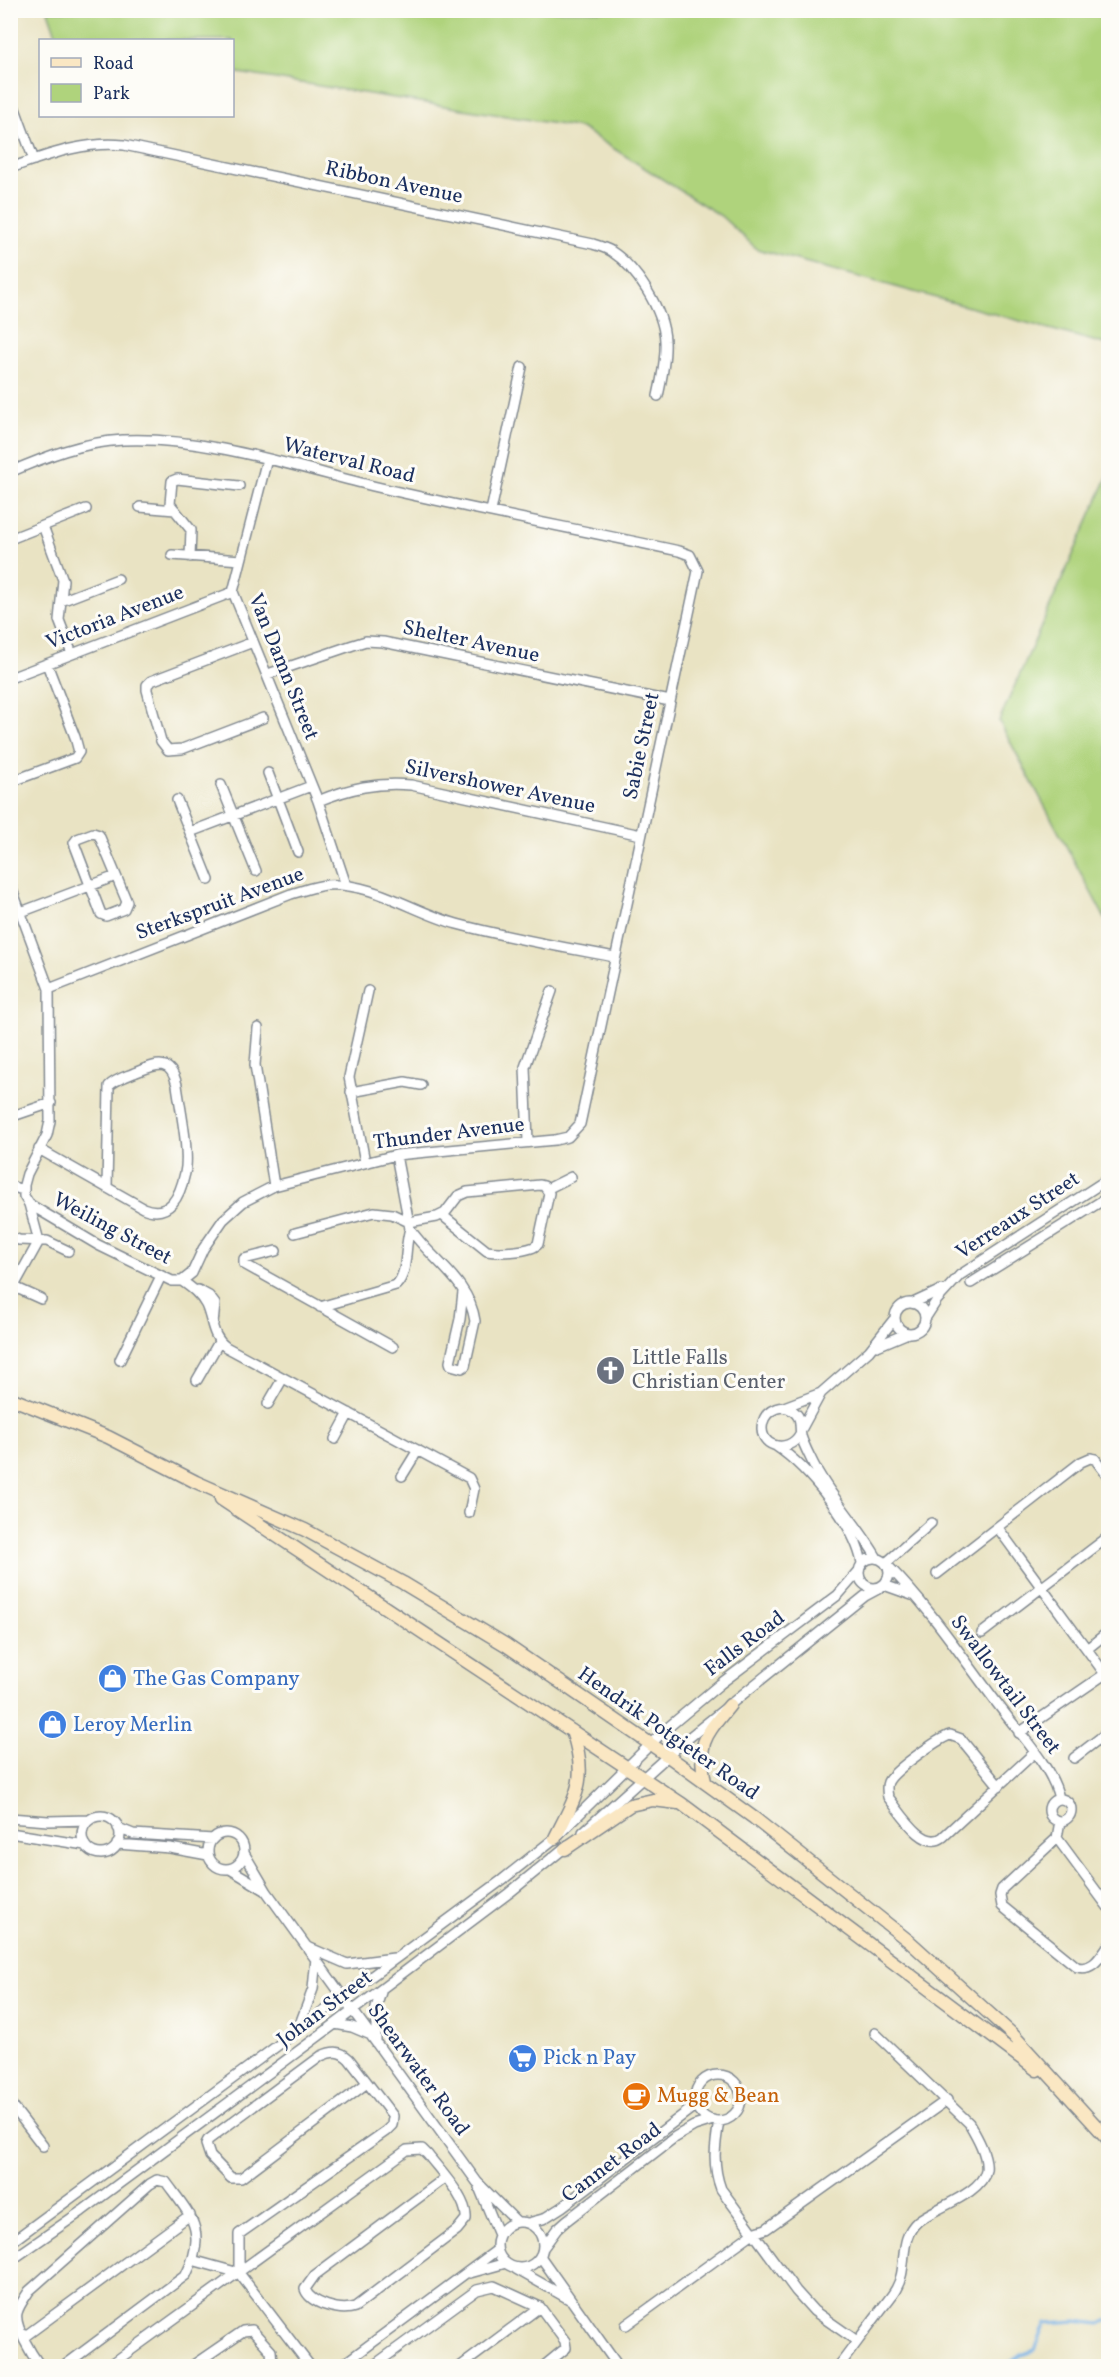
<svg xmlns="http://www.w3.org/2000/svg" width="1119" height="2377" font-family="Vollkorn,serif">
<style>
.green{fill:#afd37c;stroke:#65816d;stroke-width:1.5}
.lines{fill:none;stroke-linecap:round;stroke-linejoin:round}
.stream{stroke:#74b0e6;stroke-width:3}
.street-casing{stroke:#828990;stroke-width:12}
.secondary-casing{stroke:#828990;stroke-width:15}
.street{stroke:#fff;stroke-width:9}
.secondary{stroke:#fae7c3;stroke-width:12}
.labels{text-anchor:middle;dominant-baseline:central;stroke-width:6;stroke-linejoin:round;paint-order:stroke}
.street-label{font-size:21px;fill:#1b2f5e;stroke:#fdfcf7}
.worship-label{font-size:21px;fill:#5b616d;stroke:#fdfcf7;text-anchor:start}
.shop-label{font-size:21px;fill:#366cbe;stroke:#fdfcf7;text-anchor:start}
.food-label{font-size:21px;fill:#c56008;stroke:#fdfcf7;text-anchor:start}
</style>
<rect width="100%" height="100%" fill="#fdfcf7"/>
<filter id="ink" filterUnits="userSpaceOnUse"><feTurbulence type="fractalNoise" baseFrequency=".0167" numOctaves="2"/><feDisplacementMap in="SourceGraphic" scale="12" xChannelSelector="R" yChannelSelector="G"/><feConvolveMatrix kernelMatrix="1 2 1 2 8 2 1 2 1" color-interpolation-filters="sRGB"/></filter>
<filter id="wash" filterUnits="userSpaceOnUse"><feTurbulence type="fractalNoise" baseFrequency=".008" numOctaves="4" result="noise"/><feDisplacementMap in="SourceGraphic" scale="24" xChannelSelector="R" yChannelSelector="G"/><feGaussianBlur stdDeviation="1.35" result="paint"/><feColorMatrix in="noise" values="0 0 0 0 0 0 0 0 0 0 0 0 0 0 0 0 0 1.4 0 .05"/><feComposite in="paint" operator="in"/></filter>
<g filter="url(#wash)">
<rect width="100%" height="100%" fill="#e9e3c3"/>
<path class="green" d="M48 11H1108V345L757 249 721 216 581 128 233 72 232 40H58Z
M1108 476V924L999 721Z"/>
<g class="lines">
<path class="stream" d="M1005 2366 1021 2355 1035 2350 1046 2323 1076 2321 1100 2324 1108 2320"/>
</g>
</g>
<g filter="url(#ink)">
<g class="lines">
<defs>
<path id="street" d="M10 95 34 160
M10 168C48 155 83 141 124 145L593 244C599 246 606 248 611 251 636 267 664 310 665 341 666 359 662 378 658 396
M267 459 233 592 318 801 346 885
M10 472C47 456 83 442 123 440 203 436 296 467 373 486 474 510 577 529 679 551L690 555 698 571 580 1124 568 1137 555 1140 396 1155 274 1186 243 1202 223 1220 203 1249 192 1273 182 1281H172L98 1245 29 1204 24 1196V1185L27 1174 47 1135 50 1121 49 989 10 884
M140 507 175 510
M491 511 522 367
M43 526 63 580 59 620 72 654
M10 539 86 509
M172 555 241 560
M190 557 191 530 170 504 172 481 177 479 239 486
M61 601 118 579
M253 642 151 681 147 685V690L161 741 168 750 182 749 263 718
M268 674 353 645 366 641 383 642 670 701
M10 678 233 592
M268 773 298 852
M10 782 75 758 79 752 75 737 47 664
M221 785 256 871
M177 800 209 880
M318 801C350 788 377 782 411 785L641 835
M190 832 311 786
M93 833 99 835 127 902 124 909 106 916 101 914 74 843 77 839Z
M21 912 116 876
M49 989 291 894C302 891 315 886 326 885 374 882 413 912 457 924 509 938 562 947 615 957
M258 1028 255 1065 274 1186
M351 1092 405 1082 421 1085
M10 1117 51 1103
M528 1142 525 1067 552 991
M39 1149 143 1208C170 1219 180 1196 185 1173 190 1153 180 1108 177 1085 170 1056 155 1065 134 1073 125 1077 116 1079 109 1086L107 1188
M396 1155 410 1229C431 1260 469 1280 475 1321L465 1366 462 1368 451 1365 450 1362 460 1319 463 1292
M365 1162 349 1077 368 991
M10 1186 23 1190
M547 1189 571 1177
M295 1233 374 1212 392 1214 409 1222 437 1217 445 1213 458 1196 467 1192 540 1185 544 1186 549 1193 538 1244C531 1252 498 1253 487 1251L442 1215
M10 1237 19 1240 47 1241 68 1251
M276 1251 244 1259V1264L393 1347
M182 1281C192 1288 200 1294 206 1305 213 1320 211 1336 226 1347L469 1478 474 1489 469 1513
M971 1283 1108 1197
M10 1285 41 1299
M14 1286 39 1241 29 1204
M198 1290 209 1296 215 1304 213 1324
M895 1318a15 15 0 1 1 30 0a15 15 0 1 1-30 0Z
M913 1303 941 1290
M320 1307 396 1285C409 1273 404 1246 410 1229
M926 1317 937 1300 960 1275 1108 1179
M877 1346 908 1333
M120 1360 161 1276
M197 1380 219 1342
M268 1404 283 1378
M784 1407 821 1393
M802 1428 821 1393 869 1351 895 1318
M800 1434C788 1456 756 1446 763 1422 767 1409 783 1403 793 1411 803 1418 799 1426 801 1436 803 1443 807 1451 810 1457 827 1494 857 1523 877 1558
M335 1439 349 1413
M776 1446C809 1468 855 1525 862 1563
M402 1476 418 1450
M998 1528 1108 1678
M859 1573a15 15 0 1 1 30 0a15 15 0 1 1-30 0Z
M886 1563 931 1523
M889 1567C932 1610 966 1663 1003 1711 1021 1735 1054 1770 1059 1799
M937 1574 1081 1462 1090 1458 1095 1459 1108 1476
M884 1585 912 1595
M982 1633 1108 1537
M1087 1649 1108 1632
M1019 1733 1105 1674
M1074 1758 1108 1732
M999 1786 961 1739 950 1735C938 1739 893 1771 888 1782 886 1787 887 1792 888 1797 900 1811 923 1852 943 1837L1034 1753
M1049 1810a11 11 0 1 1 22 0a11 11 0 1 1-22 0Z
M82 1835a19 19 0 1 1 38 0a19 19 0 1 1-38 0Z
M10 1818 48 1821 89 1820
M1060 1821 1057 1838 1002 1889 1000 1895 1002 1906 1077 1967C1093 1971 1100 1957 1108 1946
M118 1828 133 1834 213 1839
M583 1832 681 1744 865 1596 880 1588
M10 1833 85 1845
M208 1851a18 18 0 1 1 36 0a18 18 0 1 1-36 0Z
M1057 1838 1108 1907
M117 1844 170 1848 208 1855
M244 1853 267 1892 477 2182 517 2222
M230 1869 265 1890
M310 1948 347 1964 394 1958
M335 2024 352 2027 371 2035
M297 2032 313 1989 316 1958
M376 2042V2008L382 1989
M695 2098a23 23 0 1 1 46 0a23 23 0 1 1-46 0Z
M10 2103 43 2146
M719 2121C715 2145 712 2165 721 2189L796 2291 814 2311 857 2341
M479 2187 499 2235
M497 2245a23 23 0 1 1 46 0a23 23 0 1 1-46 0Z
M528 2223 543 2219 562 2207 696 2105
M10 2243 502 1880 555 1838 665 1730 720 1684 838 1595 859 1571
M543 2248 557 2229 566 2221 675 2137 694 2126 713 2120
M540 2256 618 2366
M192 2260 239 2273
M10 2261 82 2211 335 2024 509 1893 568 1845
M516 2269 569 2299
M239 2273V2234L386 2131 392 2125 393 2116 349 2059C340 2050 332 2051 321 2056L208 2140 206 2144 210 2156 231 2178H241L367 2083
M239 2273 310 2366
M470 2273 506 2263
M626 2325 753 2233 766 2229 947 2100
M24 2337 190 2215
M40 2366C32 2355 14 2326 17 2313 19 2305 25 2298 29 2291L150 2184 157 2180 166 2182C191 2216 208 2231 186 2275L64 2366
M109 2366 407 2150 422 2149 428 2155C440 2171 468 2199 466 2219L457 2230 355 2307C341 2312 310 2304 305 2289L315 2275 445 2178
M192 2366 243 2331 252 2330 271 2351 272 2362 269 2366
M341 2366 497 2250
M373 2366 477 2290 494 2286 540 2307 565 2341 566 2348 544 2366
M461 2366 540 2307
M839 2366C852 2349 864 2332 877 2315 883 2306 891 2298 896 2289 909 2267 897 2240 918 2221 936 2207 982 2194 986 2170 988 2155 976 2135 969 2123L875 2033"/>
<path id="secondary" d="M10 1398 108 1437 196 1482 305 1530 403 1583 506 1645 668 1756 754 1818 910 1942 1013 2035 1108 2139
M221 1499 682 1804 1037 2070
M705 1782C697 1741 705 1736 730 1705
M555 1838C576 1796 589 1779 572 1731
M565 1849 630 1805 653 1800 678 1803"/>
</defs>
<use href="#street" class="street-casing"/>
<use href="#secondary" class="secondary-casing"/>
<use href="#street" class="street"/>
<use href="#secondary" class="secondary"/>
</g>
</g>
<defs>
<symbol id="church-disc" viewBox="-11 -11 22 22"><circle r="9.5" fill="#6b7280" stroke="#fdfcf7"/><path d="M-1.2-6h2.4v3.5h3.3v2.4h-3.3V6h-2.4V-.1h-3.3v-2.4h3.3Z" fill="#fff"/></symbol>
<symbol id="shop-disc" viewBox="-11 -11 22 22"><circle r="9.5" fill="#3f7fe0" stroke="#fdfcf7"/><path d="M-5-2.5h2.3a2.7 3.5 0 0 1 5.4 0H5L5.5 6h-11ZM-1.5-2.5h3a1.5 2.3 0 0 0-3 0Z" fill="#fff"/></symbol>
<symbol id="supermarket-disc" viewBox="-11 -11 22 22"><circle r="9.5" fill="#3f7fe0" stroke="#fdfcf7"/><path d="M-6-5.5h2.5l.6 2H6L4.5 2H-2.5L-4.4-4H-6ZM-1.5 3.2a1.3 1.3 0 1 0 .1 0ZM3 3.2a1.3 1.3 0 1 0 .1 0Z" fill="#fff"/></symbol>
<symbol id="cafe-disc" viewBox="-11 -11 22 22"><circle r="9.5" fill="#e8710a" stroke="#fdfcf7"/><path d="M-5.5-4.5H6V0H3Q3 3.5 0 3.5H-2.5Q-5.5 3.5-5.5 0ZM3-3.2v2h1.7v-2ZM-6 4.5H4V6H-6Z" fill="#fff"/></symbol>
</defs>
<g fill-rule="evenodd">
<use href="#church-disc" x="594" y="1354" width="33" height="33"/>
<use href="#shop-disc" x="96" y="1662" width="33" height="33"/>
<use href="#shop-disc" x="36" y="1708" width="33" height="33"/>
<use href="#supermarket-disc" x="506" y="2042" width="33" height="33"/>
<use href="#cafe-disc" x="620" y="2080" width="33" height="33"/>
</g>
<g class="labels">
<g class="street-label">
<text transform="translate(394 183) rotate(12)">Ribbon Avenue</text>
<text transform="translate(349 461) rotate(14)">Waterval Road</text>
<text transform="translate(115 618) rotate(-21)">Victoria Avenue</text>
<text transform="translate(471 642) rotate(12)">Shelter Avenue</text>
<text transform="translate(283 667) rotate(68)">Van Damn Street</text>
<text transform="translate(642 746) rotate(-78)">Sabie Street</text>
<text transform="translate(500 787) rotate(12)">Silvershower Avenue</text>
<text transform="translate(220 904) rotate(-20)">Sterkspruit Avenue</text>
<text transform="translate(449 1134) rotate(-7)">Thunder Avenue</text>
<text transform="translate(1018 1216) rotate(-33)">Verreaux Street</text>
<text transform="translate(112 1229) rotate(28)">Weiling Street</text>
<text transform="translate(745 1644) rotate(-37)">Falls Road</text>
<text transform="translate(1005 1685) rotate(53)">Swallowtail Street</text>
<text transform="translate(668 1734) rotate(35)">Hendrik Potgieter Road</text>
<text transform="translate(325 2009) rotate(-37)">Johan Street</text>
<text transform="translate(418 2070) rotate(54)">Shearwater Road</text>
<text transform="translate(612 2163) rotate(-37)">Cannet Road</text>
</g>
<g class="worship-label">
<text x="632" y="1358">Little Falls<tspan x="632" dy="24">Christian Center</tspan></text>
</g>
<g class="shop-label">
<text x="133" y="1679">The Gas Company</text>
<text x="73" y="1725">Leroy Merlin</text>
<text x="543" y="2058">Pick n Pay</text>
</g>
<g class="food-label">
<text x="657" y="2096">Mugg &amp; Bean</text>
</g>
</g>
<rect width="1119" height="2377" fill="none" stroke="#fdfcf7" stroke-width="36"/>
<rect x="39" y="39" width="195" height="78" fill="#fdfcf7" stroke="#a3aaba" stroke-width="1.5"/>
<rect x="51" y="58" width="30" height="9" fill="#fae7c3" stroke="#a3aaba" stroke-width="1.5"/>
<text x="93" y="69" font-size="18" fill="#1b2f5e">Road</text>
<rect x="51" y="84" width="30" height="18" fill="#afd37c" stroke="#a3aaba" stroke-width="1.5"/>
<text x="93" y="99" font-size="18" fill="#1b2f5e">Park</text>
</svg>
